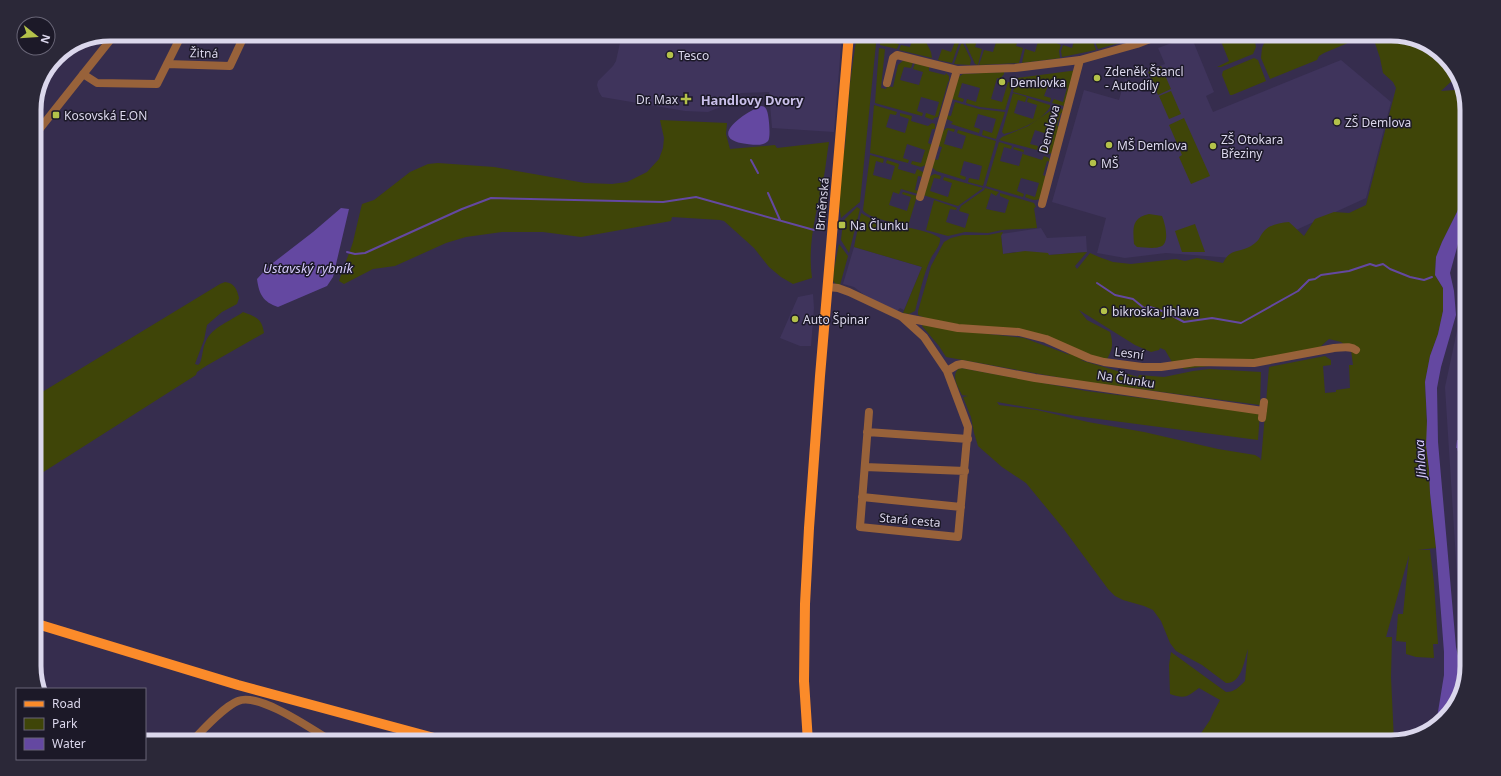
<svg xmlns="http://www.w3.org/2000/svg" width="1501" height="776" font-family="'Noto Sans',sans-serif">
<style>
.built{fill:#3f345c}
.green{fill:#3f4508;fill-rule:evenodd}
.water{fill:#6448a1}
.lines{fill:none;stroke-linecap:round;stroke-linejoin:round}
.stream{stroke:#6448a1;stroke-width:2}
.minor{stroke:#98623a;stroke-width:8}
.major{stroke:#fb8b2a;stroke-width:10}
.poi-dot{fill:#b4c24a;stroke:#1c1928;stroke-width:1.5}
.labels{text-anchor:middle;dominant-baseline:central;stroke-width:3;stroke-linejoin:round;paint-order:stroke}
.street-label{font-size:12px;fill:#dbd7ec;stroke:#1c1928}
.poi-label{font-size:12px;fill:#dbd7ec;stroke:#1c1928;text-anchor:start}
.neighbourhood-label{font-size:13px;font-weight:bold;fill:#c9bfe9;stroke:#1c1928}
.water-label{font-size:13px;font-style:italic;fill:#d4c9fa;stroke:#1c1928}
.rim{fill:none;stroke:#dbd7ec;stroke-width:5}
</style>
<rect width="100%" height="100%" fill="#362d4e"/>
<path class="built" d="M622 34H842L834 132 772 128 769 92 741 93 723 106 708 112 685 111 602 97 599 92 597 85 598 81 613 66 616 61Z
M1191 36 1214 92 1206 96 1213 112 1341 60 1391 102 1366 198 1283 236 1246 259 1166 253 1125 258 1097 253 1106 218 1052 202 1084 90 1119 100 1125 79 1145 85 1147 79 1145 75 1146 71 1165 64 1158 48Z
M1041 228 1047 238 1086 236 1087 252 1049 255 1014 252 1003 254 1001 234Z
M854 247 922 267 904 310 900 308 897 311 867 297 854 287 843 284Z
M1467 284V593L1458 592 1445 387Z
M813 294 814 308 811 346H800L780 338 798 297Z"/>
<path class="green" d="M857 34H877L860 202 841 218 839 204 842 161 845 146 850 83Z
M881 34H894L892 42 899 44 897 49 880 45Z
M914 34H922L931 52 932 58 899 50 901 45 910 47Z
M943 34H954L960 40 952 63 938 60 942 49 951 52 956 39Z
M958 34H979L975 47 982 49 978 65 975 64 963 38Z
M981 34H1020L1016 46 1023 48 1019 63 979 65 984 50 993 52 997 39Z
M1025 34H1056L1054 42 1061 45 1059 51 1060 58 1022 63 1025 49 1035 52 1039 38Z
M1076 34H1089V36L1096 38 1094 44 1096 50 1062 57 1061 51 1063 45 1072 48Z
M1110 34H1128L1130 40 1098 49 1096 44 1098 39 1107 41Z
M1218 34H1243L1255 42 1256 47 1253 54 1221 67H1217L1229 61Z
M1268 34H1361L1355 40 1324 53 1319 56 1317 60 1270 79 1261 58 1262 48Z
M1372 34H1391L1425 42 1454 68 1457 76 1441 91 1455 90 1461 88 1467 106V187L1457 212 1442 242 1436 257 1435 275 1443 288V311L1438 334 1430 356 1425 382 1430 493 1436 548 1418 550H1430L1434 583 1438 644H1433L1434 658 1416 657 1406 654V642L1396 641 1398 614H1403L1409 555 1386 637H1392L1391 677 1394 741 1195 742 1210 720 1213 713 1220 700 1199 688C1187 697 1185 699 1170 694L1169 665 1171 652 1226 692C1235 692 1239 687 1245 681L1248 649C1244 660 1242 684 1226 683L1202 665 1176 651 1170 643 1161 621 1153 610 1144 606 1123 600 1115 596 1108 589 1063 528 1026 483 1002 467 978 446 974 433 971 417 963 397 968 396 962 395C958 387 951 377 958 369L961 368 1086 391 1260 413 1258 440 1076 416 997 402 999 405 1037 410 1088 422 1144 432 1218 449 1255 455 1260 458 1261 461 1269 367 1325 356 1331 360V365L1323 366 1325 393 1336 392V390L1350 388 1349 365H1353L1351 350 1341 342 1329 339 1319 348 1235 363 1184 369 1172 362 1165 350 1160 348 1159 350 1151 352 1135 345 1079 310 1087 320 1110 332C1114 345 1112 350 1106 361L1103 362 1080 360 1138 377 1139 375 1164 377 1193 371 1210 369 1261 372 1260 405 1079 381 946 357 939 346 922 326 923 323 932 321 918 315V311L931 266 944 242 951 238 963 235H988L1003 232 1001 236 1003 254 1025 251 1048 253 1049 255 1087 252 1075 266 1077 269 1090 253 1099 257 1113 262 1131 264 1176 259 1185 261 1197 258 1223 263C1230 248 1239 253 1251 246 1261 240 1259 236 1265 230 1272 224 1280 223 1289 222L1304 236 1315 219 1334 212 1349 213 1366 205 1396 88 1393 82 1383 73 1380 58ZM979 333 1040 336 1051 340 1070 355 1024 338Z
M963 43 971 60 970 65 954 64 961 44Z
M879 48 885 49 881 88 886 89 887 86 893 87 898 65 904 60 913 62 911 68 904 67 900 80 919 85 923 72 913 69 915 63 929 67V71L945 75 946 73 949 76V81L948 82 938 117 934 118 933 120 925 117 926 113 935 116 939 102 921 97 917 111 923 113 922 116 875 103Z
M1254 58 1258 60 1266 81 1232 95H1230L1222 75 1223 71Z
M1161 66 1171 89 1158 95 1148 72Z
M1078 70 1064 106 1052 103 1054 99 1063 102 1067 88 1049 83 1044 96 1051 98 1050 102 1013 92 1017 78Z
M1004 72V74L1000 79 997 78 991 99 1002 102 1008 82 1012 83 1016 74 1005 110 980 107 966 103 967 99 976 102 980 88 962 83 958 97 964 99 963 102 952 99 957 78 963 74Z
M1171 91 1181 114 1169 119 1159 96Z
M1013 93 1027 97 1025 102 1018 100 1014 113 1033 119 1037 105 1027 102 1028 98 1050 105V107C1043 120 1018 131 1004 134L1002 132Z
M955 102 979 109 1005 112 996 139 982 135 983 130 992 133 996 119 978 114 974 127 980 129 979 133 951 124 953 122 947 119V115L951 116Z
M874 105 897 112 896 115 890 114 886 127 905 133 909 119 900 116V113L912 116 911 121 928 126 932 123 935 124V129H932L928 143 932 145 926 165 921 167 911 164 912 161 921 163 925 150 907 144 903 158 909 160 908 163 870 153Z
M1056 107 1062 109 1065 114 1061 113 1057 126 1062 127 1053 153 1048 154 1038 151 1039 147 1049 149 1053 136 1035 130 1030 144 1038 146 1037 150 999 140 1002 137 1028 126Z
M1184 118 1210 176 1191 184 1179 157 1182 155 1169 125Z
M660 120 727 123 726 134 730 149 775 145 777 148 829 142C827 153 826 165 824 176 817 210 807 243 812 278L793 284 781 277 769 267 754 248 724 221 720 220 672 217 671 221 581 237 543 232H502L466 237 446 243 395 266 373 269 344 284 339 281C343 267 349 255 353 242 356 229 359 216 362 204L374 200 410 172 428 164 438 163 494 167 585 183 612 184 627 182 647 172 659 159 663 148 664 138Z
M947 128 955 129 954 132 948 130 944 144 962 149 966 136 957 133 958 130 996 141 983 186 968 182 969 178 979 180 982 166 964 161 960 175 966 177 965 180 936 171 932 167 934 159 938 160 942 147 938 146 943 131Z
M999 142 1012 146 1011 149 1004 147 1000 161 1019 166 1023 152 1013 149 1014 147 1024 150 1023 154 1042 160 1044 156 1049 158 1050 162 1047 161 1043 175 1047 177 1041 198C1036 202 1030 199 1025 197L1026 194 1035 197 1039 183 1021 178 1017 191 1024 194 1023 197 986 186Z
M870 155 884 159 883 163 876 161 873 175 891 180 895 166 886 163 887 160 899 164 898 169 915 174 917 169 923 172V177L918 176 915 190 919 191 918 194 901 189 899 194 893 192 889 205 907 211 911 197 902 194 903 192 917 196 908 226C898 223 869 219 863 210Z
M935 174 941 176 940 179 934 178 930 191 948 197 952 183 943 180 944 177 983 188 958 206 923 195C925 188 926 176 935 174Z
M985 188 999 192 996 196 991 193 986 209 1005 213 1009 200 1000 196V193L1034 203 1036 207 1034 208 1037 228 1002 230 988 233 965 232 948 236 926 230 934 200 957 208 956 210 950 209 946 222 965 228 969 214 959 211 961 206 984 190Z
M857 207 860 209 849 253 841 240 843 222 845 219Z
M861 213C881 228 920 225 940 238 941 245 934 252 931 258 923 275 920 293 915 311L909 314 903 313 922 267 854 247Z
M1149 214 1162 216C1165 223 1171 245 1159 247 1153 249 1144 247 1137 247L1134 244C1133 229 1131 218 1149 214Z
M1195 224 1205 252H1182L1175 231Z
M839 244 848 256 840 285 838 286 833 281 834 269Z
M225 282C235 283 237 290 239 298L237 304 222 312 207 325 204 340 195 364 198 365 200 363C203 356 202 349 206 341 212 327 231 321 243 312 256 317 262 318 264 333L206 366 197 372 196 375 34 478V397L220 284Z"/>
<path class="water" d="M761 106C764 106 766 108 767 111 769 116 771 138 768 141 764 146 752 145 747 144 705 139 744 113 761 106Z
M1467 187V227L1458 244 1450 273 1454 291 1456 315 1441 367 1437 388 1438 442 1456 647 1459 660V675L1452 707 1436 724 1444 675V652L1436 548 1430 493 1429 469 1426 446 1427 421 1425 382 1430 356 1438 334 1443 311V288L1435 275 1436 257 1442 242 1457 212Z
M341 208 349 209 333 277 327 286 278 307C263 302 259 294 257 279L269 266 313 232Z
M1467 406V458C1461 457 1458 454 1457 448H1456L1457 440H1458L1461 413Z"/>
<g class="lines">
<path class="stream" d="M751 160 758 173
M768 193 780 220
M347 252 355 254 365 253 462 209 491 198 663 202 696 197 814 230
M1097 283 1115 295 1133 299 1144 308 1150 307 1165 312 1184 322 1212 318 1241 323 1298 291 1309 280 1315 279 1321 275 1349 271 1370 264 1376 266 1383 264 1390 269 1410 277 1424 280 1432 277"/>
<path class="minor" d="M167 64 230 66 245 34
M83 74 97 83 157 84 182 34
M887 83 893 58 897 55 957 70 1015 68 1080 60 1137 44 1163 34
M34 136 115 34
M920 197 957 70
M1042 204 1080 60
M828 287 838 288 849 292 902 317 924 337 947 371 968 427 958 537 860 527 869 412
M902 317 958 328 1019 332 1046 339 1089 358 1104 362 1142 367H1161L1196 362 1254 363 1334 348C1342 348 1350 345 1356 350
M947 371 957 365 962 364 1035 378 1263 411
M1262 418 1264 402
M867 432 968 439
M865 467 965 471
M862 497 961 507
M191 742C203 730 223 707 238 701 259 692 313 730 333 742"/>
<path class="major" d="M34 623 238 685 449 742
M808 742 804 681 805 604 809 528 820 376 849 34"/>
</g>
<g class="poi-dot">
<circle cx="670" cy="55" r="4"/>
<circle cx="1097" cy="78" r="4"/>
<circle cx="1002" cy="82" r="4"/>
<path d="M684 93h4v4h4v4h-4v4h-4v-4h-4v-4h4z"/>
<rect x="52" y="111" width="8" height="8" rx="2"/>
<circle cx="1337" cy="122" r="4"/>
<circle cx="1109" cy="145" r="4"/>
<circle cx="1213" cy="146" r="4"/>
<circle cx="1093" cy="163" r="4"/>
<rect x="838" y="221" width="8" height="8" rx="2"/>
<circle cx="1104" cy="311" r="4"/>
<circle cx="795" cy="319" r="4"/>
</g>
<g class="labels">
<g class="street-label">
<text transform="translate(204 53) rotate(1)">Žitná</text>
<text transform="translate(1049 129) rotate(-75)">Demlova</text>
<text transform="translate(822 204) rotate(-85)">Brněnská</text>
<text transform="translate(1129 353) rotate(7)">Lesní</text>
<text transform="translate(1126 379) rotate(9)">Na Člunku</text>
<text transform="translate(910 520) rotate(5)">Stará cesta</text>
</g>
<g class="poi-label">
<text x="678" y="55">Tesco</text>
<text x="1105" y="71">Zdeněk Štancl<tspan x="1105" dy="14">- Autodíly</tspan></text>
<text x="1010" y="82">Demlovka</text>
<text x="678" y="99" text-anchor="end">Dr. Max</text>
<text x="64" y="115">Kosovská E.ON</text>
<text x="1345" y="122">ZŠ Demlova</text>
<text x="1221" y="139">ZŠ Otokara<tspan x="1221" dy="14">Březiny</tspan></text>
<text x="1117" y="145">MŠ Demlova</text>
<text x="1101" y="163">MŠ</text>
<text x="850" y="225">Na Člunku</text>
<text x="1112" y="311">bikroska Jihlava</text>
<text x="803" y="319">Auto Špinar</text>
</g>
<g class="neighbourhood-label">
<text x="752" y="100">Handlovy Dvory</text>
</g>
<g class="water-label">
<text x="308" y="268">Ustavský rybník</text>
<text transform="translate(1420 459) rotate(-93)">Jihlava</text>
</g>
</g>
<path d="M0 0H1501V776H0ZM110 41H1391A69 69 0 0 1 1460 110V666A69 69 0 0 1 1391 735H110A69 69 0 0 1 41 666V110A69 69 0 0 1 110 41Z" fill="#2b2838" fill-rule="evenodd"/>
<path class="rim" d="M110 41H1391A69 69 0 0 1 1460 110V666A69 69 0 0 1 1391 735H110A69 69 0 0 1 41 666V110A69 69 0 0 1 110 41Z"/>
<rect x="16" y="688" width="130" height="72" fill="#1c1928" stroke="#686576"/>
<rect x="24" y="701" width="20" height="6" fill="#fb8b2a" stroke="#686576"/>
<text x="52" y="708" font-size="12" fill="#dbd7ec">Road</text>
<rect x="24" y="718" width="20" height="12" fill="#3f4508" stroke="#686576"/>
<text x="52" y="728" font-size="12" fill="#dbd7ec">Park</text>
<rect x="24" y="738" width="20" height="12" fill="#6448a1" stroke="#686576"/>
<text x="52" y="748" font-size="12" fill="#dbd7ec">Water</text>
<g transform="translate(36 36) rotate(107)"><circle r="19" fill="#1c1928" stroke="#686576"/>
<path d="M0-3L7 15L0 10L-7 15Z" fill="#b4c24a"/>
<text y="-6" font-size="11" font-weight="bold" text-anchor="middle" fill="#dbd7ec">N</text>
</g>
</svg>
